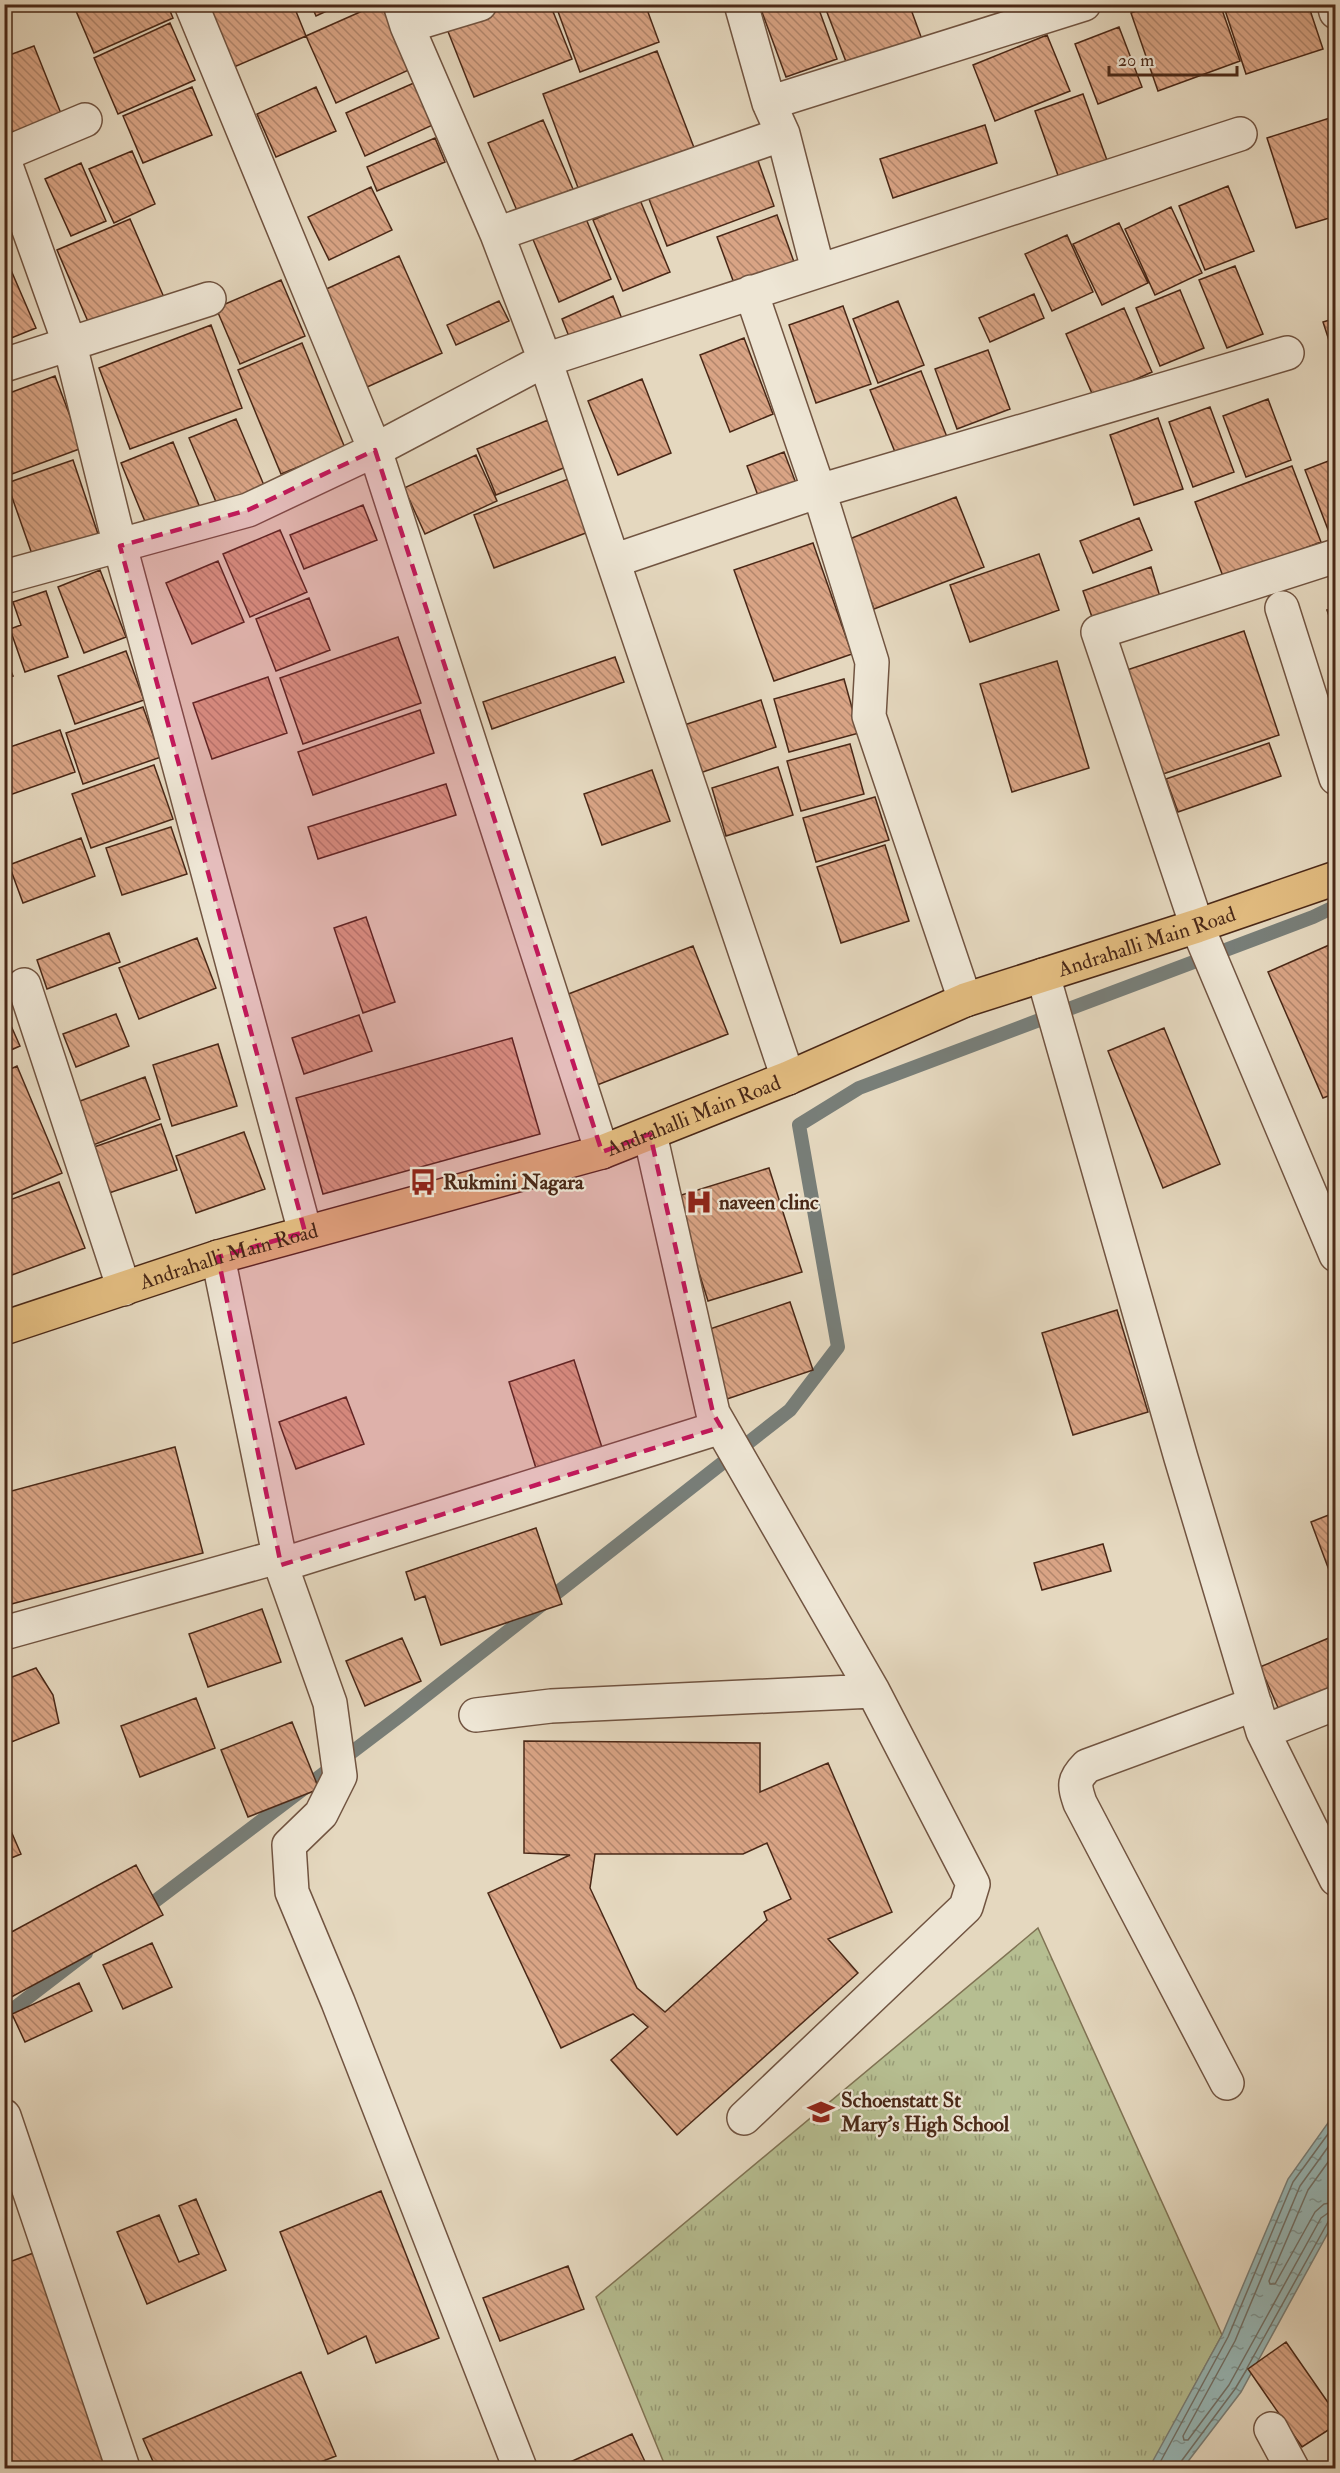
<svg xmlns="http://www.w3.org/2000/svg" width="1340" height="2473" font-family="'IM FELL Double Pica',serif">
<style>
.park{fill:url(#park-tufts);stroke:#807354;stroke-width:1.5}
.water{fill:url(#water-ripples);stroke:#787e78;stroke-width:1.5}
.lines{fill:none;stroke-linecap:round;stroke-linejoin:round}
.shore{stroke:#707068;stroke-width:1.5}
.stream{stroke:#787e78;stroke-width:14}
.building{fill:url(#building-back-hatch);stroke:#4a2817;stroke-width:1.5;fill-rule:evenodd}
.minor-casing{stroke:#715441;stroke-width:36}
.major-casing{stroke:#4a2817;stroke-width:36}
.minor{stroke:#eee6d5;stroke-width:33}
.major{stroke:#e2bc80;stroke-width:33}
.marked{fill:#c2185b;fill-opacity:0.2;stroke:#c2185b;stroke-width:4.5;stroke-dasharray:12 8;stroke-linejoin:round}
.labels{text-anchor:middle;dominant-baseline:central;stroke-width:4.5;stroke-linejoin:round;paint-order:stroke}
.street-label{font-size:21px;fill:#4a2817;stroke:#eee6d5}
.poi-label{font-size:21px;font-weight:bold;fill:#4a2817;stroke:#eee6d5;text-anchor:start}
</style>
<defs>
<pattern id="park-tufts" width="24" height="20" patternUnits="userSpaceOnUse" patternTransform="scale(1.5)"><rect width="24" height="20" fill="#b6be91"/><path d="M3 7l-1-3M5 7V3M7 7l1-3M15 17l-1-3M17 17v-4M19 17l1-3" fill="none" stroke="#969a75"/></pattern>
<pattern id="water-ripples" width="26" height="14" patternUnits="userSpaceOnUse" patternTransform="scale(1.5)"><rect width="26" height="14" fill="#97b8b8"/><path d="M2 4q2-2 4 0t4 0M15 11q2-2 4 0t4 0" fill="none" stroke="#7d9695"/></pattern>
<pattern id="building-back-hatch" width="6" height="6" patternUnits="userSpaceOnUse" patternTransform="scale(1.5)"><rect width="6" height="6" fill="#d9a485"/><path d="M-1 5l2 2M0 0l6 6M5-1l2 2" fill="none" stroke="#b2866c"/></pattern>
</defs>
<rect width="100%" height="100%" fill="#e5d8bf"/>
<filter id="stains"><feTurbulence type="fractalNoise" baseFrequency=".00333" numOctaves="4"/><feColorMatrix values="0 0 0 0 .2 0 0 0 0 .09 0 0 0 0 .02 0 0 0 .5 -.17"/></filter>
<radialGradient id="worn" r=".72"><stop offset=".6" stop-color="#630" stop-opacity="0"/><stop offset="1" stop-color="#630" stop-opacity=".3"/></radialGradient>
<path class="park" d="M1038 1928 1222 2335 1151 2466 1149 2468H666L596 2297Z"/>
<path class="water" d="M1335 2113V2220L1241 2392 1183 2468H1149L1222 2335 1288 2179Z"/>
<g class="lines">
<path class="shore" d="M1336 2136 1300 2186 1235 2341 1183 2436 1184 2440H1188L1229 2385 1321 2218 1328 2213 1336 2211
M1336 2151 1308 2190 1269 2281 1270 2284H1275L1315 2212 1324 2204 1336 2202
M1247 2368 1328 2222 1336 2219
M1157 2468 1228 2337 1293 2182 1336 2123
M1178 2468 1180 2463 1235 2389 1247 2369"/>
<path class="stream" d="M142 1911 401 1715 790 1410 838 1347 799 1125 859 1088 1313 917 1336 906
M4 2016 86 1953"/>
</g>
<path class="building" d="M73 4H167L173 18 94 53Z
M222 4H293L306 36 234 67 209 10Z
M311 4H342L316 16Z
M378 4H381L411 69 336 103 306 36Z
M509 4H550L572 59 474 97 447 29Z
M559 4H645L659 42 580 72 556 6Z
M759 4H817L837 59 786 77Z
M831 4H909L924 45 850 72 825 7Z
M1155 4H1220L1240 61 1158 91 1131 13Z
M1223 4H1308L1323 49 1246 74Z
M170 23 195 80 118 114 94 58Z
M1119 27 1142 87 1098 104 1075 44Z
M1047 35 1070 91 995 121 973 65Z
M34 46 62 116 9 137 4 125V57Z
M657 51 698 158 583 201 543 94Z
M416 82 435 124 365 156 346 113Z
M192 87 212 135 143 163 123 116Z
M316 87 336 131 276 157 257 114Z
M1083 94 1108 163 1060 181 1035 111Z
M1336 116V216L1296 228 1267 138Z
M543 120 573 189 518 213 488 143Z
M985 125 997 163 893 198 880 159Z
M435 138 445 162 377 191 367 167Z
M132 151 155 204 114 223 89 169Z
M756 155 774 206 667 246 647 194Z
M81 163 106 221 71 236 45 179Z
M1228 186 1254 251 1205 270 1179 206Z
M371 187 392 230 329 260 308 217Z
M640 200 670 272 623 291 593 220Z
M1171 207 1202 273 1155 295 1125 229Z
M584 214 611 279 559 302 532 237Z
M777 215 798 273 738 294 717 237Z
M130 219 166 302 93 333 57 250Z
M1119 223 1148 283 1102 305 1073 244Z
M1067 235 1093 292 1052 311 1025 254Z
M4 254 36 328 4 341Z
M399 256 442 353 365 388 322 291Z
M1235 266 1263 334 1227 348 1199 280Z
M281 280 305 336 240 364 216 308Z
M1180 290 1204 348 1160 366 1136 308Z
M1034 294 1044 318 990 342 979 318Z
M613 296 624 324 572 344 562 319Z
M499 301 509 321 456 345 447 325Z
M898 301 924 365 878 383 853 319Z
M843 306 871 384 816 403 789 325Z
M1124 308 1152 372 1094 398 1066 334Z
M1336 318V362L1323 322Z
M211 325 242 408 130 449 99 368Z
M744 338 773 414 730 432 700 355Z
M302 343 345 448 281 474 238 370Z
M988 350 1010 409 957 429 935 369Z
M921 371 947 437 897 457 870 390Z
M55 376 82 448 4 477V395Z
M642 379 671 453 618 475 588 401Z
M1268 399 1291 460 1246 477 1223 416Z
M1210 407 1234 472 1193 487 1169 422Z
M1158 418 1183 489 1134 505 1110 435Z
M236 419 266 490 219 509 189 438Z
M548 420 566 467 496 495 477 449Z
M173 442 203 515 151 536 121 463Z
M784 452 797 486 760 501 747 466Z
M476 455 497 501 425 534 404 488Z
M1336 458V538L1332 540 1305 470Z
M73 460 98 534 33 557 7 483Z
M1292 466 1321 542 1224 579 1195 502Z
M571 478 591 531 494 568 474 515Z
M956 497 984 567 874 609 847 540Z
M363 505 377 540 304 569 290 535Z
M1139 518 1152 550 1093 573 1080 541Z
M280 530 307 592 250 617 223 554Z
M813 543 852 654 774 681 734 570Z
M1039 554 1059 610 970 642 950 585Z
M218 561 244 622 192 644 166 583Z
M1151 567 1161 600 1094 623 1083 591Z
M100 570 126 637 84 653 58 587Z
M46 591 68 657 25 672 10 629 21 625 13 602Z
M309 598 330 650 276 671 256 619Z
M1336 607V637L1327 610Z
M1244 631 1279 735 1160 775 1124 671Z
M398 637 421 703 303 744 280 678Z
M126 651 144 700 75 724 58 676Z
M4 655 13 676 4 679Z
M615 657 624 682 492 729 483 702Z
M1057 661 1089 768 1012 792 980 684Z
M268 677 287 733 212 759 193 703Z
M844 679 859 733 789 752 774 699Z
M761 700 776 747 697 774 681 726Z
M143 707 161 757 83 784 66 733Z
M420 710 434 753 313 795 298 752Z
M60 730 75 772 4 797V749Z
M1269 743 1281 776 1178 812 1166 779Z
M850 744 864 794 801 811 787 761Z
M154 765 173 819 91 848 72 794Z
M778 767 793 815 726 836 712 788Z
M652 770 670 821 602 845 584 794Z
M446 784 456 815 318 859 308 827Z
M875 797 889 840 816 862 803 818Z
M171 827 187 874 122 895 106 848Z
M81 838 95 876 23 903 9 865Z
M885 845 909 921 841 943 817 867Z
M366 917 395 1002 363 1013 334 928Z
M109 933 120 962 47 989 37 960Z
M197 938 216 988 139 1019 119 968Z
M1336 942V1093L1323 1098 1268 972Z
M693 946 728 1034 592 1087 558 998Z
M4 1010 20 1046 4 1053Z
M116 1014 129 1046 76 1067 63 1034Z
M359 1015 372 1051 304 1074 292 1038Z
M1164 1028 1220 1164 1163 1188 1108 1051Z
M512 1038 540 1134 323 1194 296 1098Z
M218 1044 237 1106 172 1126 153 1065Z
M17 1066 62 1173 4 1198V1072Z
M145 1077 160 1119 88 1147 72 1104Z
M161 1124 177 1170 109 1193 94 1147Z
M244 1132 265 1189 196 1213 176 1156Z
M769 1168 802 1272 708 1301 675 1197Z
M59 1182 85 1248 4 1278V1202Z
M790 1302 813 1370 724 1400 701 1332Z
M1117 1310 1148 1412 1073 1435 1042 1333Z
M574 1360 606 1460 540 1481 509 1382Z
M346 1397 364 1444 296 1469 279 1422Z
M175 1447 203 1553 4 1606V1493Z
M1336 1512V1567L1329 1570 1311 1522Z
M536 1528 562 1604 441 1645 425 1596 415 1600 406 1572Z
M1103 1544 1111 1571 1042 1590 1034 1563Z
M262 1609 281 1662 208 1687 189 1634Z
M1336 1635V1688L1280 1712 1260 1667Z
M402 1638 421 1681 365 1706 346 1661Z
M36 1668 53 1695 59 1723 4 1745V1680Z
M196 1698 215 1748 140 1777 121 1726Z
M292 1722 319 1789 248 1817 221 1750Z
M524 1741 760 1743V1792L828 1763 892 1912 828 1939 858 1973 677 2135 611 2060 648 2027 633 2014 561 2048 488 1893 570 1855 524 1853ZM767 1843 791 1899 764 1912 767 1920 665 2012 637 1988 590 1888 595 1854H743Z
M4 1815 21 1854 4 1861Z
M136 1865 163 1915 4 2001V1936Z
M152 1943 172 1987 123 2009 103 1965Z
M79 1983 92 2011 25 2042 12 2014Z
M381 2191 439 2338 376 2363 366 2336 328 2354 280 2232Z
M196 2199 226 2270 147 2304 117 2232 159 2215 179 2262 199 2254 179 2206Z
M36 2252 109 2468H11L4 2451V2264Z
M568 2266 584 2309 500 2341 483 2298Z
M1286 2342 1336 2414V2425L1302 2447 1248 2369Z
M301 2372 336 2456 305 2468H156L143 2439Z
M632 2434 648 2468H557Z"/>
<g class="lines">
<defs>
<path id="minor" d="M191 4 375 450 602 1152
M400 4 407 26 497 234 545 360 788 1078
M741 4 769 103 783 134 818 270
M1334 4 1336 12
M407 26 480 4
M769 103 1084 4
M4 154 85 120
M4 160 70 345 120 546 305 1232
M497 234 783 134
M751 292 819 491 872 662 869 716 965 1000
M4 365 209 299
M1336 556 1098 632 1197 926 1336 1255
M613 561 819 491 1287 353
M4 577 248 510 375 450 545 360 1240 134
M1282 608 1336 778
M1043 975 1181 1458 1263 1732 1336 1703
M24 985 124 1289
M650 1134 713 1413 873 1691 973 1884 966 1907 744 2118
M218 1257 281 1565 721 1427
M281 1565 330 1703 340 1776 321 1814 289 1845 292 1892 338 2002 520 2468
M4 1633 281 1556
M476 1715 551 1706 873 1691
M1263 1732 1336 1879
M1227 2083 1080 1803C1074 1785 1073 1780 1087 1766L1255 1704
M4 2116 123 2468
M1271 2429 1292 2468"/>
<g id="major">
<path id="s1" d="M4 1328 218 1257 602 1152 788 1078 965 1000 1197 926 1336 878"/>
</g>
</defs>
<use href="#minor" class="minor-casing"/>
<use href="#major" class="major-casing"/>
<use href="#minor" class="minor"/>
<use href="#major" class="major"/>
</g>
<path class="marked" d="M375 450 602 1152 650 1134 713 1413 721 1427 281 1565 218 1257 305 1232 120 546 248 510Z"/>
<defs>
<symbol id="bus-bare" viewBox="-9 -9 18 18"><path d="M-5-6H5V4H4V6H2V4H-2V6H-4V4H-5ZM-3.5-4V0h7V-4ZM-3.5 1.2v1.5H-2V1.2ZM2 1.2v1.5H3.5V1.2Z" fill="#8f2418" stroke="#eee6d5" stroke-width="2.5" paint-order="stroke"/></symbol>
<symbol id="hospital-bare" viewBox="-9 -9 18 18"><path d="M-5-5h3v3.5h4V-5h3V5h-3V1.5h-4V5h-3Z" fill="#8f2418" stroke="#eee6d5" stroke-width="2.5" paint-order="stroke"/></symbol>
<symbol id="school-bare" viewBox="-9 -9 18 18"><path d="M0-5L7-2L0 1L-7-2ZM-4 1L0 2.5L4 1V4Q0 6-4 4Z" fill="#8f2418" stroke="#eee6d5" stroke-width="2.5" paint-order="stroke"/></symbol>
</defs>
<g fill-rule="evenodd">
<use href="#bus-bare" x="404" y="1163" width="38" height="38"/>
<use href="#hospital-bare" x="680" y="1183" width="38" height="38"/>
<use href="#school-bare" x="802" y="2093" width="38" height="38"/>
</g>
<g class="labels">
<g class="street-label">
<text stroke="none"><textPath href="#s1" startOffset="1208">Andrahalli Main Road</textPath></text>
<text stroke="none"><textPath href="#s1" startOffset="722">Andrahalli Main Road</textPath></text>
<text stroke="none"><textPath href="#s1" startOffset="236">Andrahalli Main Road</textPath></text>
</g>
<g class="poi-label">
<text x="443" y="1182">Rukmini Nagara</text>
<text x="719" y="1202">naveen clinc</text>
<text x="841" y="2100">Schoenstatt St<tspan x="841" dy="24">Mary's High School</tspan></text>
</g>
</g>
<rect width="1340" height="2473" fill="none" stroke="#e5d8bf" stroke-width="24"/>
<rect x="6" y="6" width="1328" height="2461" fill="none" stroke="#4a2817" stroke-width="3"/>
<rect x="12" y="12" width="1316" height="2449" fill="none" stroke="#4a2817" stroke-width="1.5"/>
<path d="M1109 66v9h128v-9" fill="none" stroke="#4a2817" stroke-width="3"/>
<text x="1118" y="66" font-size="18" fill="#4a2817" stroke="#eee6d5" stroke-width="4.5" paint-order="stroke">20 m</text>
<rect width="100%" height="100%" filter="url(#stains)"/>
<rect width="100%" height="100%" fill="url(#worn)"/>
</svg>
